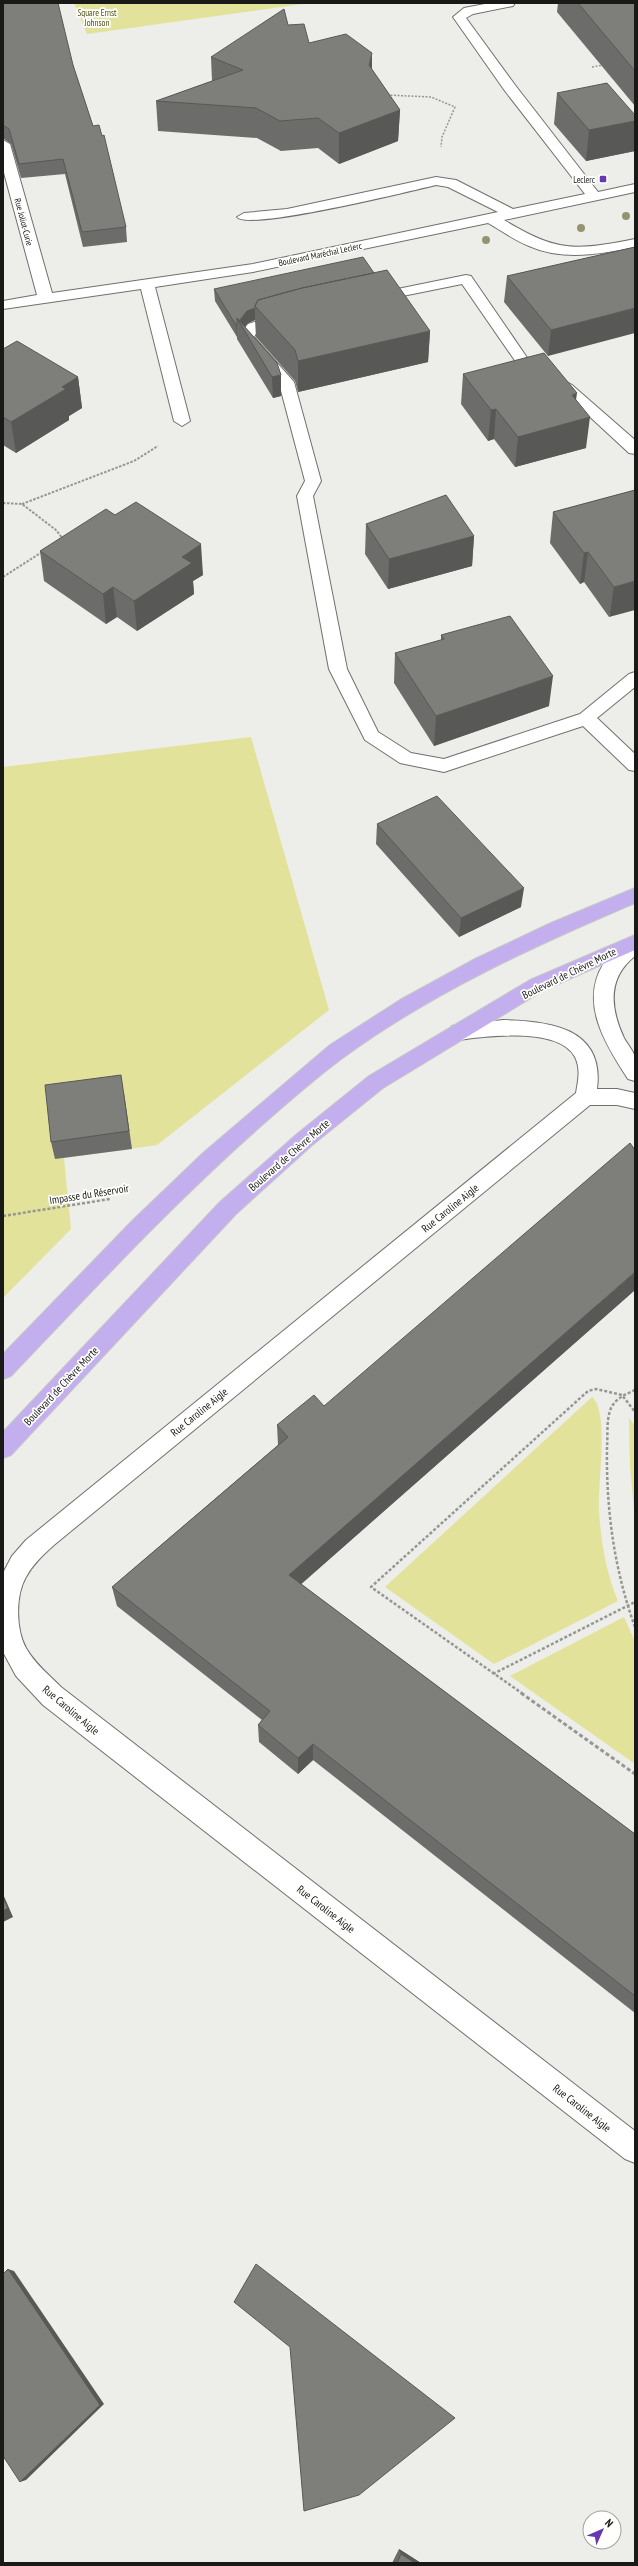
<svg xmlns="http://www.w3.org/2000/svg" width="638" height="2566" font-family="'PT Sans Narrow',sans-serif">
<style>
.green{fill:#e2e29b}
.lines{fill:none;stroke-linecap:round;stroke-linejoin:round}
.minor-casing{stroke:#70716d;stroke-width:2}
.major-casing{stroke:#c8c8c8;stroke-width:2}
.path-far3{stroke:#969693;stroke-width:1.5;stroke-dasharray:2 1.5;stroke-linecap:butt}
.path-far2{stroke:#969693;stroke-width:2;stroke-dasharray:2.5 1.5;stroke-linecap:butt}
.path-far1{stroke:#969693;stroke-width:2.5;stroke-dasharray:3 2;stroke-linecap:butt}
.path{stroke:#969693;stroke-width:3;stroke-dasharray:4 2.5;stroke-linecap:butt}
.minor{fill:#fff;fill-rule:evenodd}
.major{fill:#c4afee;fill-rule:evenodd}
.tree{fill:#959472}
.wall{fill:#6c6c6a}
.shaded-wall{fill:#585856}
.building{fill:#7e7e7b;stroke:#585856}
.poi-dot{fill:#6738b0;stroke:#fffffe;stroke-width:1.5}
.labels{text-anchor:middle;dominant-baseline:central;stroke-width:3.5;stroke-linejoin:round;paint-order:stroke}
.far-park-label{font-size:9px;fill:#4d4c11;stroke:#fffffe}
.far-poi-label{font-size:9px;fill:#191918;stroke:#fffffe;text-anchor:end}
.far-street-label{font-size:9px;fill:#191918;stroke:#fffffe}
.street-label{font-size:11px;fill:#191918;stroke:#fffffe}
</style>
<rect width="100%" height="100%" fill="#edede9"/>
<path class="green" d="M74 3H310L87 34Z
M251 737 329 1010 157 1145 64 1158 71 1229 3 1298V767Z
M592 1397C610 1412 597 1485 599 1511 601 1542 606 1573 618 1601L494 1664 385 1587Z
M629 1418 635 1426V1521L630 1467Z
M624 1617 635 1642V1764L510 1676Z"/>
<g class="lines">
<defs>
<path id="minor" d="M490 3H515L513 6 473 14 466 18 515 85 598 192 635 184V192L504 220C557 252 575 251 635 239V247C600 254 563 261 529 246 514 240 502 231 488 223L253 272 155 287 190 421 182 426 174 421 141 289 3 309V301L37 295 3 169V140L10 144 52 293 253 264 498 212 448 187 436 185C411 191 247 231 237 217L244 213 287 209 436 177 456 180 513 209 585 194 505 91 453 17 464 8Z
M466 275 471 276 528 359 572 385 635 440V454L629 453 562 391 518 365 462 284 373 302 366 298 373 294Z
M285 313 290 314 292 317 290 320 258 330 254 337 294 382 321 481 313 496 347 669 378 732 411 753 444 759 580 714 629 674 635 672V687L597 718 635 754V771L629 770 583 726 444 772 400 763 365 740 329 669 297 496 305 481 279 383 238 337 248 324Z
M635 938V956C607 978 610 1008 624 1038 627 1044 633 1050 635 1057 637 1064 635 1074 635 1081L628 1079C605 1044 579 1002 604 963 611 952 623 941 635 938Z
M503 1020C550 1021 605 1028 597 1089H617L635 1093V1109L617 1105H590L54 1545C44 1554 33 1564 26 1577 15 1596 16 1630 26 1648 35 1664 49 1675 61 1687L635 2131V2163L625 2159 43 1705 16 1676 3 1652V1573L12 1556 26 1540 576 1093C578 1081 581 1069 575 1057 559 1027 487 1036 459 1040L452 1038 449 1032 452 1026Z"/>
<path id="major" d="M635 888V903C534 946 433 992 344 1057 318 1076 294 1097 270 1118 178 1198 95 1288 11 1376L3 1379V1354L132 1221 203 1153 330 1045 400 1000 475 959 551 923Z
M635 935V950L544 990 383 1088 311 1146 236 1214 11 1455 3 1458V1432L220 1202 297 1134 369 1076 530 980Z"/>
</defs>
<use href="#minor" class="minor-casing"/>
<use href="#major" class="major-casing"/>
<path class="path-far3" d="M592 67 603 65
M387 95 431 97 455 107 442 137 441 147"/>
<path class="path-far2" d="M3 503 22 504 56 530 63 539
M22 504 134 461 158 446
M3 577 42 552"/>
<path class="path-far1" d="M3 1216 110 1199
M635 1390C626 1394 616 1398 611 1408 606 1420 608 1435 607 1447 606 1509 614 1569 635 1627
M493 1674 635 1602
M523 1694 371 1587 588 1391 596 1389 622 1395 635 1412"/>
<path class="path" d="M521 1693 635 1774"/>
<use href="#minor" class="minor"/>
<use href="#major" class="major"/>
</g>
<g class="tree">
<circle cx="626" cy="216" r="4"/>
<circle cx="581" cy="228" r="4"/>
<circle cx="486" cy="240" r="4"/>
</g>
<path class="wall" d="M3 3 73 65 126 227 127 242 83 247 65 174 21 178 11 144 4 139H3Z
M558 3H635V106L557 12Z
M288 25 309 43 372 70 400 110 398 141 339 164 318 148 281 151 257 138 158 131 156 101 212 81 211 57Z
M557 93 635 115V151L586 161 554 124Z
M3 170 4 180H3Z
M635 247 548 356 504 302 507 276Z
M374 273 430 331 428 362 298 392 295 381 256 337 255 320 248 323 244 327 277 363 281 396 273 398 237 339V336V337L215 301 214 289Z
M3 349 78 377 82 408 69 416V420L16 453 3 445Z
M463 374 576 400 586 448 515 467 494 439 488 441 461 404Z
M635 490 609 617 584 582 580 584 550 543 553 512Z
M366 524 474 536 472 566 388 589 365 554Z
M40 551 203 575 193 581 194 594 137 631 117 617 106 624 44 581Z
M441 635 549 706 434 746 394 683 395 653 441 640Z
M377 824 521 907 459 937 376 844Z
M124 1093 132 1149 55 1159 51 1142Z
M635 1290 301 1584 635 1834V2013L313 1760 298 1774 259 1742 258 1725 262 1720 117 1606 112 1587 278 1445 277 1425 324 1406Z
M399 2549 421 2563H392Z"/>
<path class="shaded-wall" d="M372 53V83L369 65Z
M400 110 398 141 339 164V133Z
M635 121V151L586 161 589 130Z
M255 308V320L248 323 243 329 239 322 247 311Z
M635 308V333L548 356 551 330Z
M237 324V337L236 325Z
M430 331 428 362 298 392V361Z
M281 375V396L273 398 272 377Z
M78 377 82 408 69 416V420L16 453 11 422 62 387Z
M577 393 573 422 590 417 586 448 515 467 518 437 572 395Z
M496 409 494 439 488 441 491 410Z
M474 536 472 566 388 589 389 559Z
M201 544 203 575 193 581 194 594 137 631 134 601 182 557Z
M588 552 584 582 580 584 584 553Z
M635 581V610L609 617 614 587Z
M113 587 117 617 106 624 103 594Z
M553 676 549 706 434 746 436 716Z
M524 888 521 907 459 937 461 918Z
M635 1272V1290L290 1594 289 1575Z
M313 1744V1760L298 1774V1758Z
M3 1894 13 1917 3 1922Z
M8 2269 14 2271 104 2404 26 2480 20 2482Z
M399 2549 421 2563H415L401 2554Z"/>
<path class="building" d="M3 3H58L73 65 93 126 99 125 102 136 104 135 126 227 82 232 63 159 19 164 9 129 3 125Z
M578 3H635V71Z
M284 9 288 25 304 24 309 43 346 34 372 53 369 65 400 110 339 133 318 118 280 121 256 108 156 101 243 70 211 57Z
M607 83 635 115V121L589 130 557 93Z
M635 247V308L551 330 507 276Z
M363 257 374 273 302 288 258 300 255 306V308L247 311 239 321 237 318V324L236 325 214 289Z
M387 270 430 331 298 361 295 350 255 306 258 300 302 288Z
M237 318 277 363 281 375 272 377Z
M17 341 78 377 62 387 66 389 11 422 3 417V349Z
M544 353 577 393 572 395 590 417 518 437 496 409 491 410 463 374Z
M635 490V581L614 587 588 552 584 553 553 512Z
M446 495 474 536 389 559 366 524Z
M136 502 201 544 182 557 192 563 134 601 113 587 103 594 40 551 106 509 115 515Z
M510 616 553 676 436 716 395 653 444 639 441 635Z
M437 796 524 888 461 918 377 824Z
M121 1075 129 1131 51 1142 45 1085Z
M630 1143 635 1150V1272L289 1575 635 1834V1996L313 1744 298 1758 258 1725 270 1711 112 1587 288 1437 277 1425 314 1395 324 1406Z
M3 1898 8 1908 3 1911Z
M256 2264 455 2418 359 2495 304 2511 290 2347 234 2302Z
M8 2269 100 2405 20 2482 3 2456V2274Z
M401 2554 415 2563H397Z"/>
<rect class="poi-dot" x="599" y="175" width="8" height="8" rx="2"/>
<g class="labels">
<g class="far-park-label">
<text x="97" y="12">Square Ernst<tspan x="97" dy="10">Johnson</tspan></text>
</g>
<g class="far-poi-label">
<text x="595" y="179">Leclerc</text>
</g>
<g class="far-street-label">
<text transform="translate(24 222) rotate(75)">Rue Joliot-Curie</text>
<text transform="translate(320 254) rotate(-12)">Boulevard Maréchal Leclerc</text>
</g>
<g class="street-label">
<text transform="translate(569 973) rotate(-26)">Boulevard de Chèvre Morte</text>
<text transform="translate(289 1155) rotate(-41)">Boulevard de Chèvre Morte</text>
<text transform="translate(89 1194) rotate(-9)">Impasse du Réservoir</text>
<text transform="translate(450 1208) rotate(-39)">Rue Caroline Aigle</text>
<text transform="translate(61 1386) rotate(-47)">Boulevard de Chèvre Morte</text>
<text transform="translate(199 1412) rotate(-39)">Rue Caroline Aigle</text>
<text transform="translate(71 1710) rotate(40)">Rue Caroline Aigle</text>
<text transform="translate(326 1909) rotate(38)">Rue Caroline Aigle</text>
<text transform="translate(582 2108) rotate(38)">Rue Caroline Aigle</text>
</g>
</g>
<rect width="638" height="2566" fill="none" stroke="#191918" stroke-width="8"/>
<g transform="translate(602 2530) rotate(45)"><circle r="19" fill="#fffffe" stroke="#a3a3a2"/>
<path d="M0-3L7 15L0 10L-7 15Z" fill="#6738b0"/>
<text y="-6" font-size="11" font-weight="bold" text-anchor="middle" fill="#191918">N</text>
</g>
</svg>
